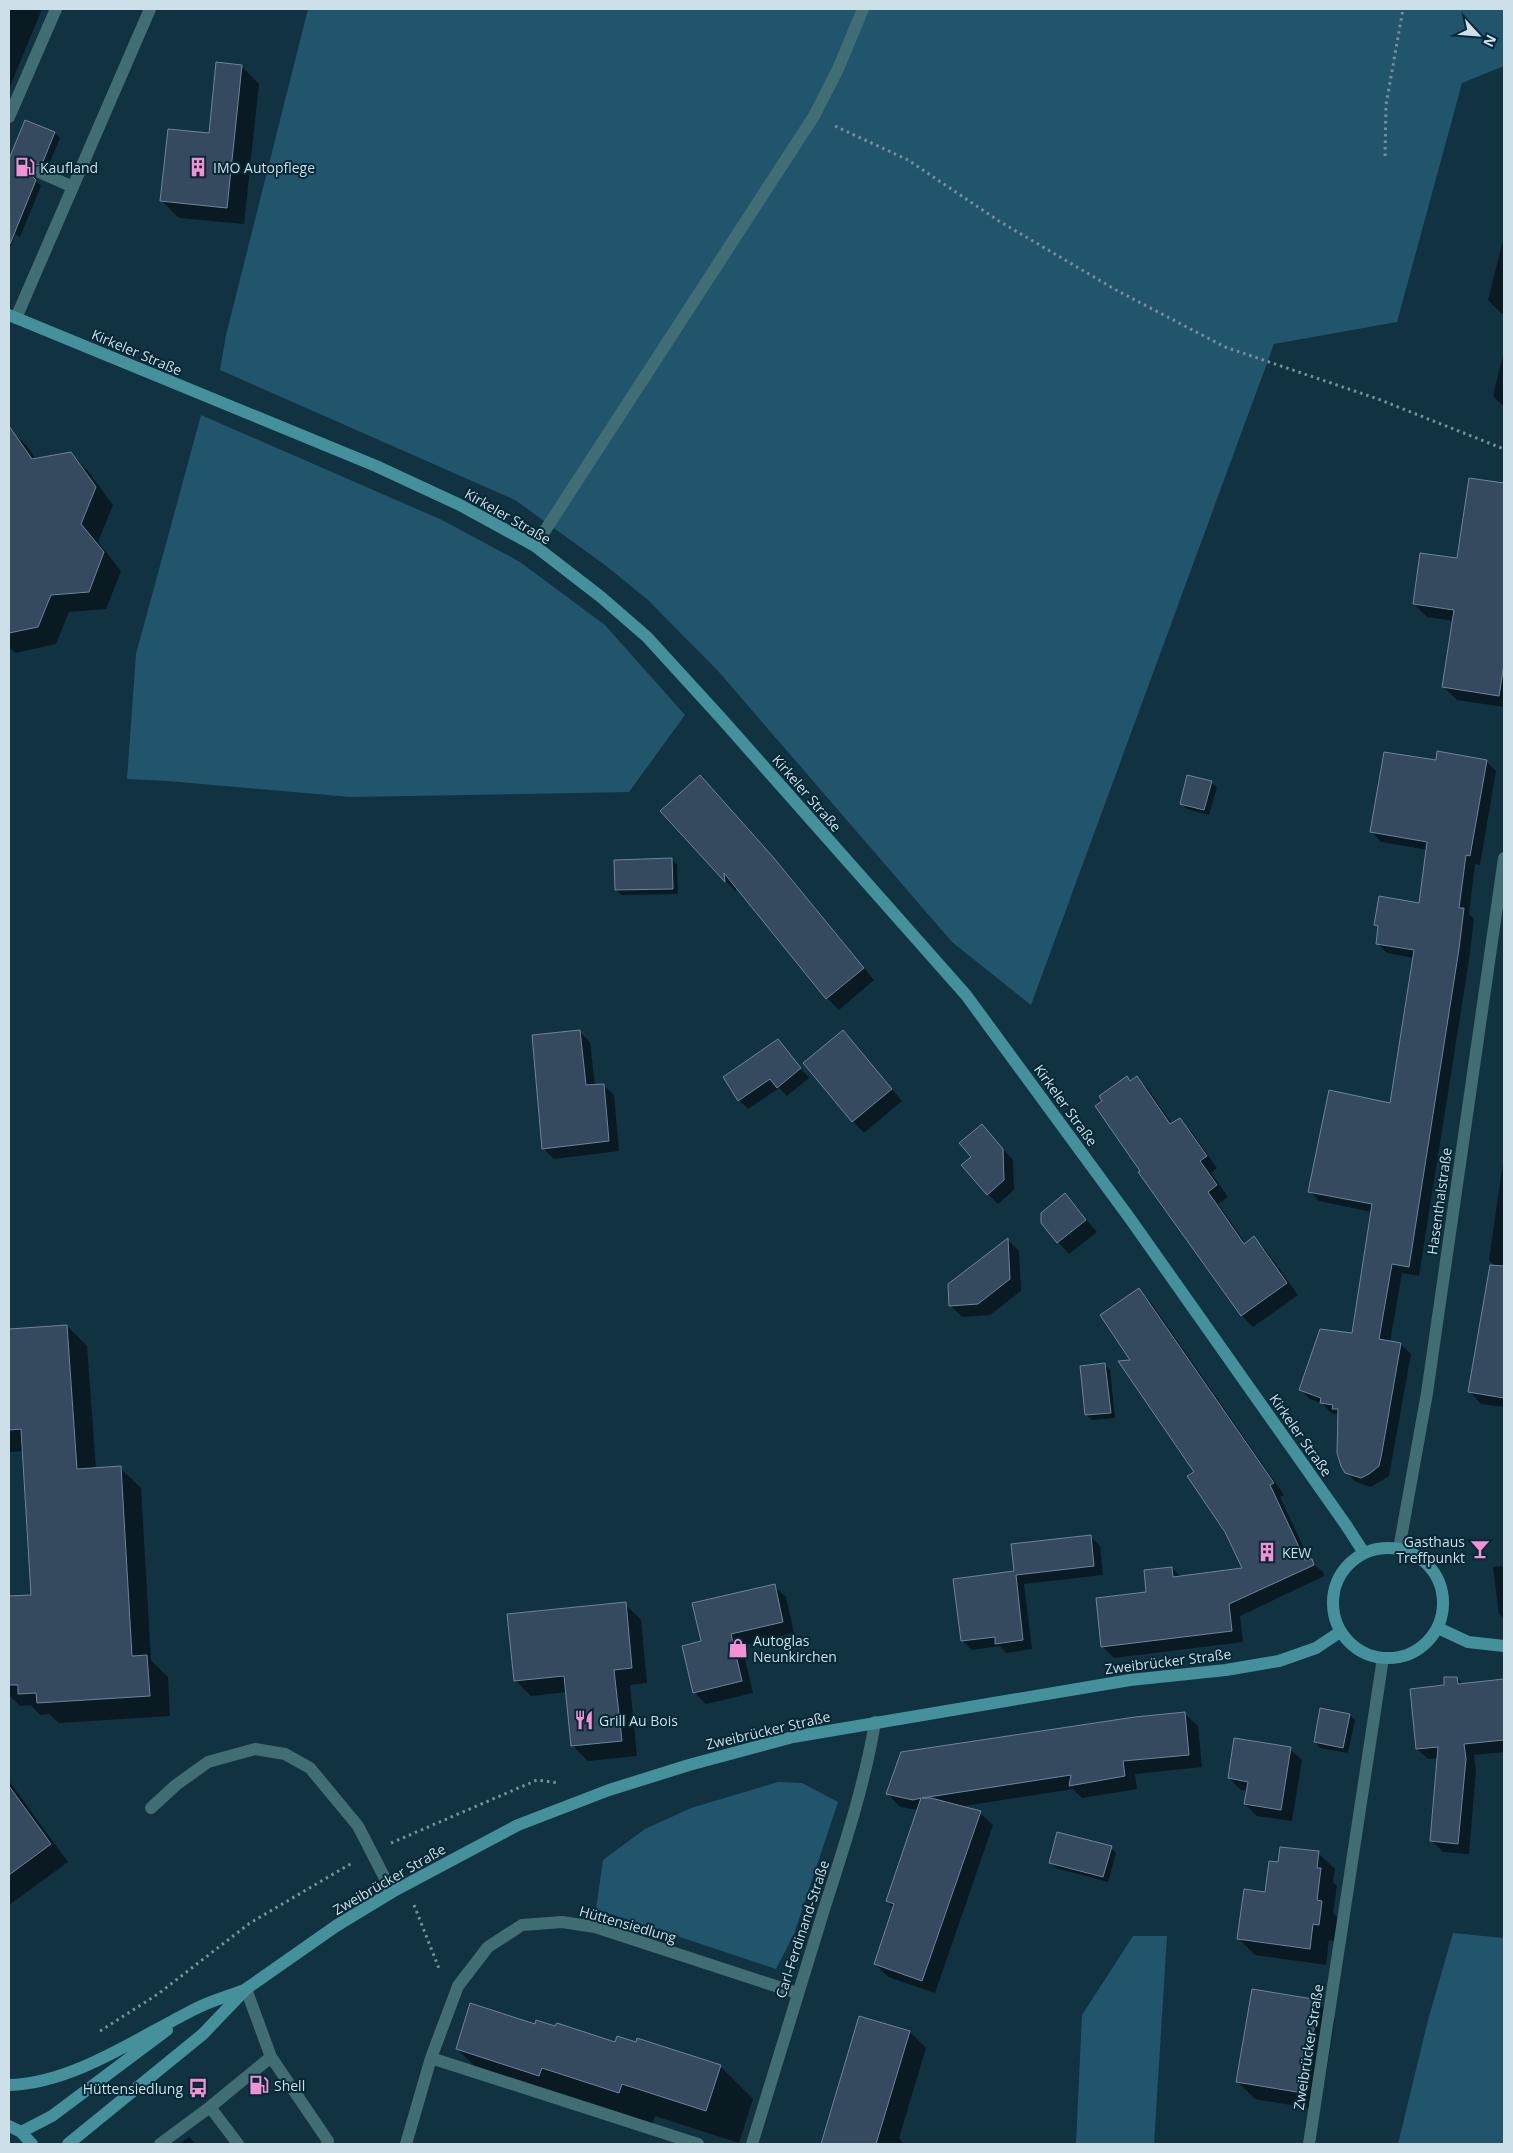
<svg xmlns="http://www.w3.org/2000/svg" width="1513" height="2153" font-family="'Open Sans',sans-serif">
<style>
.green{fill:#21556c}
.shadow{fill:#0007}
.building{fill:#35495f;stroke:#6e849d}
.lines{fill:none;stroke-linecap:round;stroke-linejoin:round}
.path{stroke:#778f9b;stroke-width:3;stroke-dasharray:2.5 4;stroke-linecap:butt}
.lane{stroke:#406e74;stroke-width:12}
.street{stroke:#406e74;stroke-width:12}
.secondary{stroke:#44919c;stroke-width:12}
.labels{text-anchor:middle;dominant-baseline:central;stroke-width:4;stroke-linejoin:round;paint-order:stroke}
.poi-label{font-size:14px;fill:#cddfe8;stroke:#062836;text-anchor:start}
.street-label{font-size:14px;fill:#cddfe8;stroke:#062836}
</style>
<rect width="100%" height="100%" fill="#113241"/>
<path class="green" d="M308 9H1504V66L1462 83 1397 322 1274 344 1031 1005 952 942 718 671 648 600 605 565 515 500 220 370 226 335Z
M201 415 442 520 520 562 605 625 685 715 629 792 350 797 168 781 127 779 136 654Z
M778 1782 802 1783 838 1802 794 1934 776 1969 596 1909 603 1860 645 1829 691 1808Z
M1453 1933 1504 1938V2144H1398L1428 2020Z
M1133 1936H1167L1154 2144H1076L1082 2015Z"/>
<path class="shadow" d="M9 9H42L9 89Z
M241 66 259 84 244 224 179 218 162 201 210 134Z
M26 121 55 133 60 138 47 169 37 174 36 180 41 186 20 237 15 234 9 250V163Z
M1504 236V314L1501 313 1488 300Z
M1504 351V407L1493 396Z
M9 429 27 446 36 460 70 453 88 471 113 505 98 542 121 571 106 609 69 612 56 644 15 653 9 647Z
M1470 479 1504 484V707L1457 700 1444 687 1454 621 1427 617 1414 604 1458 560Z
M1486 761 1496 771 1480 865 1475 864 1469 914 1474 919 1469 960 1419 1276 1402 1273 1390 1342 1401 1344 1411 1354 1389 1476 1371 1487 1356 1482 1346 1472 1339 1414 1331 1413 1323 1404 1310 1399 1300 1389 1353 1335 1372 1212 1319 1201 1310 1191 1391 1104 1414 958 1387 953 1377 943 1379 928 1375 925 1420 905 1428 850 1381 842 1372 832 1437 762Z
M1211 782 1217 788 1209 815 1187 809 1181 803Z
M711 788 784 870 874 980 839 1010 827 998 736 885V892L662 811Z
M671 859 677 864 678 894 622 895 616 890Z
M579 1031 590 1042 595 1086 603 1085 614 1095 619 1151 554 1159 543 1148Z
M843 1031 902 1101 864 1133 853 1121Z
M777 1040 809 1078 787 1096 779 1088 748 1109 739 1100Z
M1137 1078 1148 1089 1172 1124 1179 1120 1191 1131 1217 1168 1211 1173 1228 1197 1218 1204 1246 1244 1254 1238 1265 1249 1298 1295 1253 1327 1242 1316 1172 1218 1131 1082Z
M982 1126 1013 1160 1014 1190 998 1204 988 1194 973 1157Z
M1504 1155V1272L1500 1271 1489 1260Z
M1065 1195 1097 1232 1069 1254 1058 1242Z
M1008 1240 1019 1251 1021 1291 990 1315 962 1317 950 1305Z
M1138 1290 1150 1301 1284 1495 1280 1497 1310 1561 1323 1572 1324 1576 1240 1616 1243 1642 1114 1658 1102 1646 1172 1568 1181 1577 1244 1569 1195 1472 1132 1361Z
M1484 1312 1504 1316V1407L1481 1404 1470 1392Z
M67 1326 87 1346 96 1469 120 1468 141 1488 151 1660 168 1677 170 1716 59 1723 49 1714 40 1715 31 1705 20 1706 9 1695V1597L32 1596 24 1451 9 1452V1330Z
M1104 1364 1110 1370 1115 1418 1092 1420 1086 1415Z
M1090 1536 1100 1546 1103 1575 1024 1584 1032 1649 1006 1653 1000 1646 972 1650 962 1640 1015 1573Z
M1504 1566V1619L1499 1614 1493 1567Z
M774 1586 786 1597 794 1633 742 1646 753 1693 706 1704 694 1692 702 1642Z
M625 1604 641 1620 647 1683 630 1685 637 1756 588 1761 572 1745 567 1692 531 1696 515 1680Z
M1457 1678 1463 1684 1504 1680V1752L1474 1755 1476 1770 1469 1854 1443 1852 1432 1841 1439 1758 1428 1759 1417 1749 1445 1686Z
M1185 1714 1198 1726 1202 1767 1135 1774 1137 1789 1082 1798 1073 1789 958 1807 980 1813 993 1825 935 1993 888 1977 875 1964 894 1908 887 1901 918 1810 900 1807 888 1794Z
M1349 1715 1355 1720 1348 1753 1320 1748 1315 1742Z
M1290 1749 1302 1760 1292 1821 1257 1816 1245 1804 1248 1791 1241 1790 1229 1778Z
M9 1781 68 1862 9 1905Z
M1111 1848 1116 1853 1108 1882 1056 1868 1050 1863Z
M1318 1853 1335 1869 1333 1882 1337 1886 1333 1913 1338 1918 1335 1941 1329 1940 1326 1965 1255 1955 1239 1939 1266 1894Z
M1318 2001 1335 2019 1320 2110 1255 2099 1238 2082Z
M860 2017 910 2032 926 2048 899 2138 904 2144H821Z
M535 2026 556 2028 616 2044 720 2066 753 2099 739 2143 655 2116 652 2125 490 2081 457 2049Z
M189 2137 196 2144H179Z"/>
<path class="building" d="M216 62 242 65 227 208 160 201 168 129 209 133Z
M25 120 55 132 42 164 35 165 31 169 32 176 36 180 10 244 9 159Z
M9 426 32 459 71 452 96 487 81 524 104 552 89 592 51 595 38 627 9 633Z
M1469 478 1504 483V664L1499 696 1442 687 1454 610 1413 604 1420 553 1457 558Z
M1437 751 1487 760 1470 856 1466 855 1459 908H1464L1459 949 1409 1267 1392 1264 1379 1339 1401 1343 1382 1452 1379 1466 1369 1474 1361 1478 1345 1473 1341 1466 1337 1453 1338 1409H1332L1333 1405 1320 1403 1321 1398 1299 1390 1320 1329 1352 1333 1372 1204 1308 1192 1329 1090 1390 1103 1414 950 1376 944 1378 926 1374 925 1379 896 1419 903 1427 842 1370 832 1384 752 1436 760Z
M700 775 773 857 864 968 826 999 724 873 725 882 660 811Z
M1187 775 1212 781 1204 810 1180 804Z
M672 858 673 889 615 890 614 860Z
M580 1030 586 1085 604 1084 609 1141 542 1149 532 1035Z
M843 1030 892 1089 852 1122 803 1063Z
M778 1039 801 1068 777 1088 770 1079 738 1101 723 1077Z
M1127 1076 1130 1081 1137 1076 1170 1124 1180 1118 1207 1156 1200 1161 1217 1185 1208 1192 1244 1244 1254 1236 1287 1283 1241 1316 1138 1172 1140 1171 1095 1106 1102 1101 1099 1096Z
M982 1124 1003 1149 1004 1180 987 1195 961 1165 971 1157 959 1143Z
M1065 1193 1086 1220 1057 1243 1041 1223V1213Z
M1008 1238 1010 1279 978 1304 949 1306 948 1284Z
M1490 1265 1504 1266V1398L1468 1392Z
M1139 1288 1274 1483 1270 1485 1305 1560 1312 1559 1314 1565 1229 1604 1232 1631 1101 1647 1096 1598 1146 1592 1144 1570 1172 1567 1173 1577 1242 1568 1225 1532 1187 1476 1194 1472 1118 1361 1130 1360 1100 1315Z
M67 1325 77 1469 121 1466 132 1656 147 1655 150 1696 37 1703 36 1693 18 1694V1685H9V1596L31 1595 21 1429 9 1430V1329Z
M1105 1363 1111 1413 1085 1415 1080 1366Z
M1091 1535 1094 1566 1016 1575 1023 1640 995 1644V1637L961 1641 953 1579 1014 1571 1011 1544Z
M775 1584 783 1622 731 1634 742 1681 693 1693 682 1646 701 1641 692 1603Z
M626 1602 632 1668 614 1670 622 1741 571 1746 564 1676 514 1681 507 1614Z
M1444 1677H1457L1458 1684 1504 1679V1740L1464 1744 1466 1759 1458 1844 1430 1841 1438 1747 1416 1749 1410 1689 1444 1685Z
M1320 1708 1350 1714 1343 1748 1314 1742Z
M1185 1712 1189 1755 1123 1761 1125 1776 1069 1786 1071 1775 922 1798H931L981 1811 922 1981 874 1964 894 1904 886 1901 921 1798 913 1800 886 1794 901 1752 1135 1717Z
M1234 1738 1291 1747 1281 1810 1244 1804 1248 1782 1228 1778Z
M9 1786 51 1844 9 1875Z
M1057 1832 1112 1846 1103 1877 1049 1863Z
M1280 1847 1319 1851 1317 1868H1321L1317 1900 1322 1901 1319 1925 1313 1924 1310 1949 1237 1939 1244 1889 1265 1892 1269 1861 1278 1862Z
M1252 1989 1319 2000 1303 2093 1236 2082Z
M470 2003 535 2024 536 2020 555 2026 557 2023 615 2042 617 2036 636 2042 637 2038 721 2065 706 2111 622 2084 619 2093 542 2068 539 2076 456 2049Z
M859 2016 910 2031 876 2144H821Z"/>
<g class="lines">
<path class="path" d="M835 126 908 160 999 221 1116 290 1225 347 1378 399 1504 449
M1385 156 1386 105 1403 9
M391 1843 537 1780 559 1783
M414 1905 440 1971
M100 2031 158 1994 250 1923 352 1863"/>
<path class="lane" d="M9 117 56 9
M39 172 73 187
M16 318 150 9
M535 546 814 116 838 69 863 9
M151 1808 176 1785 208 1762 255 1749 285 1754 310 1768 358 1826 392 1892
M271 2057 328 2141 327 2144
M210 2107 238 2144
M160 2144 210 2107 271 2057 246 1989
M1309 2144 1383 1658"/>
<path class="street" d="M1399 1549 1427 1393 1504 858
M431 2058 698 2144
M406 2144 431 2058 458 1986 488 1947 522 1925 562 1922 595 1927 797 1993
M752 2144C775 2068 798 1992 822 1916 842 1852 864 1789 875 1722"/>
<path class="secondary" d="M9 315 376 466 460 505 535 546 601 597 647 637 721 718 966 995 1131 1220 1346 1525 1364 1553
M1333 1603a55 55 0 1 1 110 0a55 55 0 1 1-110 0Z
M1438 1628 1468 1642 1504 1646
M9 2085C72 2084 139 2037 195 2009 210 2001 226 1997 241 1991
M9 2126 21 2132 32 2144
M21 2132 52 2116 167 2030
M68 2144 203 2034 246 1989 336 1926 392 1892 518 1825 609 1790 689 1765 793 1737 1130 1680 1226 1670 1279 1661 1316 1648 1340 1632"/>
</g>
<defs>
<symbol id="fuel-bare" viewBox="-9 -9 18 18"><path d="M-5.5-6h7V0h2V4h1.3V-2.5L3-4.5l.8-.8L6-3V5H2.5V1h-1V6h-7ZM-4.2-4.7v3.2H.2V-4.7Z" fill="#f491d4" stroke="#062836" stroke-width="2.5" paint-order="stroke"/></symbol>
<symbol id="building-bare" viewBox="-9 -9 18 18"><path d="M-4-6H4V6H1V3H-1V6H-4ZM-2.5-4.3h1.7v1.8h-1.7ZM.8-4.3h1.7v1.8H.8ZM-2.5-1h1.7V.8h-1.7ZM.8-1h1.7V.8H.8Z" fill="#f491d4" stroke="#062836" stroke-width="2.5" paint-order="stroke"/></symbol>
<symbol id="bar-bare" viewBox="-9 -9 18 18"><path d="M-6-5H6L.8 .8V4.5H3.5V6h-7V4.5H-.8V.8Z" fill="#f491d4" stroke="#062836" stroke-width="2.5" paint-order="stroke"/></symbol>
<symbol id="shop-bare" viewBox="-9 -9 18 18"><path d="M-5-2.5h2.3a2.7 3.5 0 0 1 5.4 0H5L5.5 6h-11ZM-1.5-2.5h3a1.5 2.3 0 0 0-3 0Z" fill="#f491d4" stroke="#062836" stroke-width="2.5" paint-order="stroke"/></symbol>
<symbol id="restaurant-bare" viewBox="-9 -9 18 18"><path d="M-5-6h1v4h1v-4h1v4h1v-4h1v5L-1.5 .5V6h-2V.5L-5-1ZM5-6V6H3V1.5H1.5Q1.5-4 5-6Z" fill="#f491d4" stroke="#062836" stroke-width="2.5" paint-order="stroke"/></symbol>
<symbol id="bus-bare" viewBox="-9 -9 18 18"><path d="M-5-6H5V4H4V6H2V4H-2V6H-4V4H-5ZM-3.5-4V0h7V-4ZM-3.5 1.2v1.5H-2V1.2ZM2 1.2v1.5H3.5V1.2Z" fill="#f491d4" stroke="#062836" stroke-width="2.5" paint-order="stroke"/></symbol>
</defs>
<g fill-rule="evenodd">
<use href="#fuel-bare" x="11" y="153" width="28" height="28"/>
<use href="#building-bare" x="184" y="153" width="28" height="28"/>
<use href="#bar-bare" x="1466" y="1535" width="28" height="28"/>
<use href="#building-bare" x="1253" y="1538" width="28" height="28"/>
<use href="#shop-bare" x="724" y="1634" width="28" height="28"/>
<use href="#restaurant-bare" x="570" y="1706" width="28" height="28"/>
<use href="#fuel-bare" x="245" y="2071" width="28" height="28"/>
<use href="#bus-bare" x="184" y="2074" width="28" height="28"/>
</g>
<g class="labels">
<g class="poi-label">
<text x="40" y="167">Kaufland</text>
<text x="213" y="167">IMO Autopflege</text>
<text x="1465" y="1541" text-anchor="end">Gasthaus<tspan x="1465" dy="16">Treffpunkt</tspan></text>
<text x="1282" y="1552">KEW</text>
<text x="753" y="1640">Autoglas<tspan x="753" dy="16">Neunkirchen</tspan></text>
<text x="599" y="1720">Grill Au Bois</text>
<text x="274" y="2085">Shell</text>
<text x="183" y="2088" text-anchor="end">Hüttensiedlung</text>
</g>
<g class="street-label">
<text transform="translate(137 352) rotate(23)">Kirkeler Straße</text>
<text transform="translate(508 516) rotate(30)">Kirkeler Straße</text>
<text transform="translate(807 793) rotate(49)">Kirkeler Straße</text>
<text transform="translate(1066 1105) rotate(54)">Kirkeler Straße</text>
<text transform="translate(1439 1201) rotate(-82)">Hasenthalstraße</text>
<text transform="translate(1301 1435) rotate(55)">Kirkeler Straße</text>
<text transform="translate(1168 1661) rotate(-7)">Zweibrücker Straße</text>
<text transform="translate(768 1730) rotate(-13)">Zweibrücker Straße</text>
<text transform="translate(389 1879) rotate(-30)">Zweibrücker Straße</text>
<text transform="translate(628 1924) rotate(16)">Hüttensiedlung</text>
<text transform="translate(802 1929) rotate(-72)">Carl-Ferdinand-Straße</text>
<text transform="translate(1308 2047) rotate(-81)">Zweibrücker Straße</text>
</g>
</g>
<rect width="1513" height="2153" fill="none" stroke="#cddfe8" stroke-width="20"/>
<g transform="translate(1478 35) rotate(116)" stroke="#062836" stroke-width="4" paint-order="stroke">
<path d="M0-4L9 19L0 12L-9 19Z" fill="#cddfe8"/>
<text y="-8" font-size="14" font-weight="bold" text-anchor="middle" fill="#cddfe8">N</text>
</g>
</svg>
